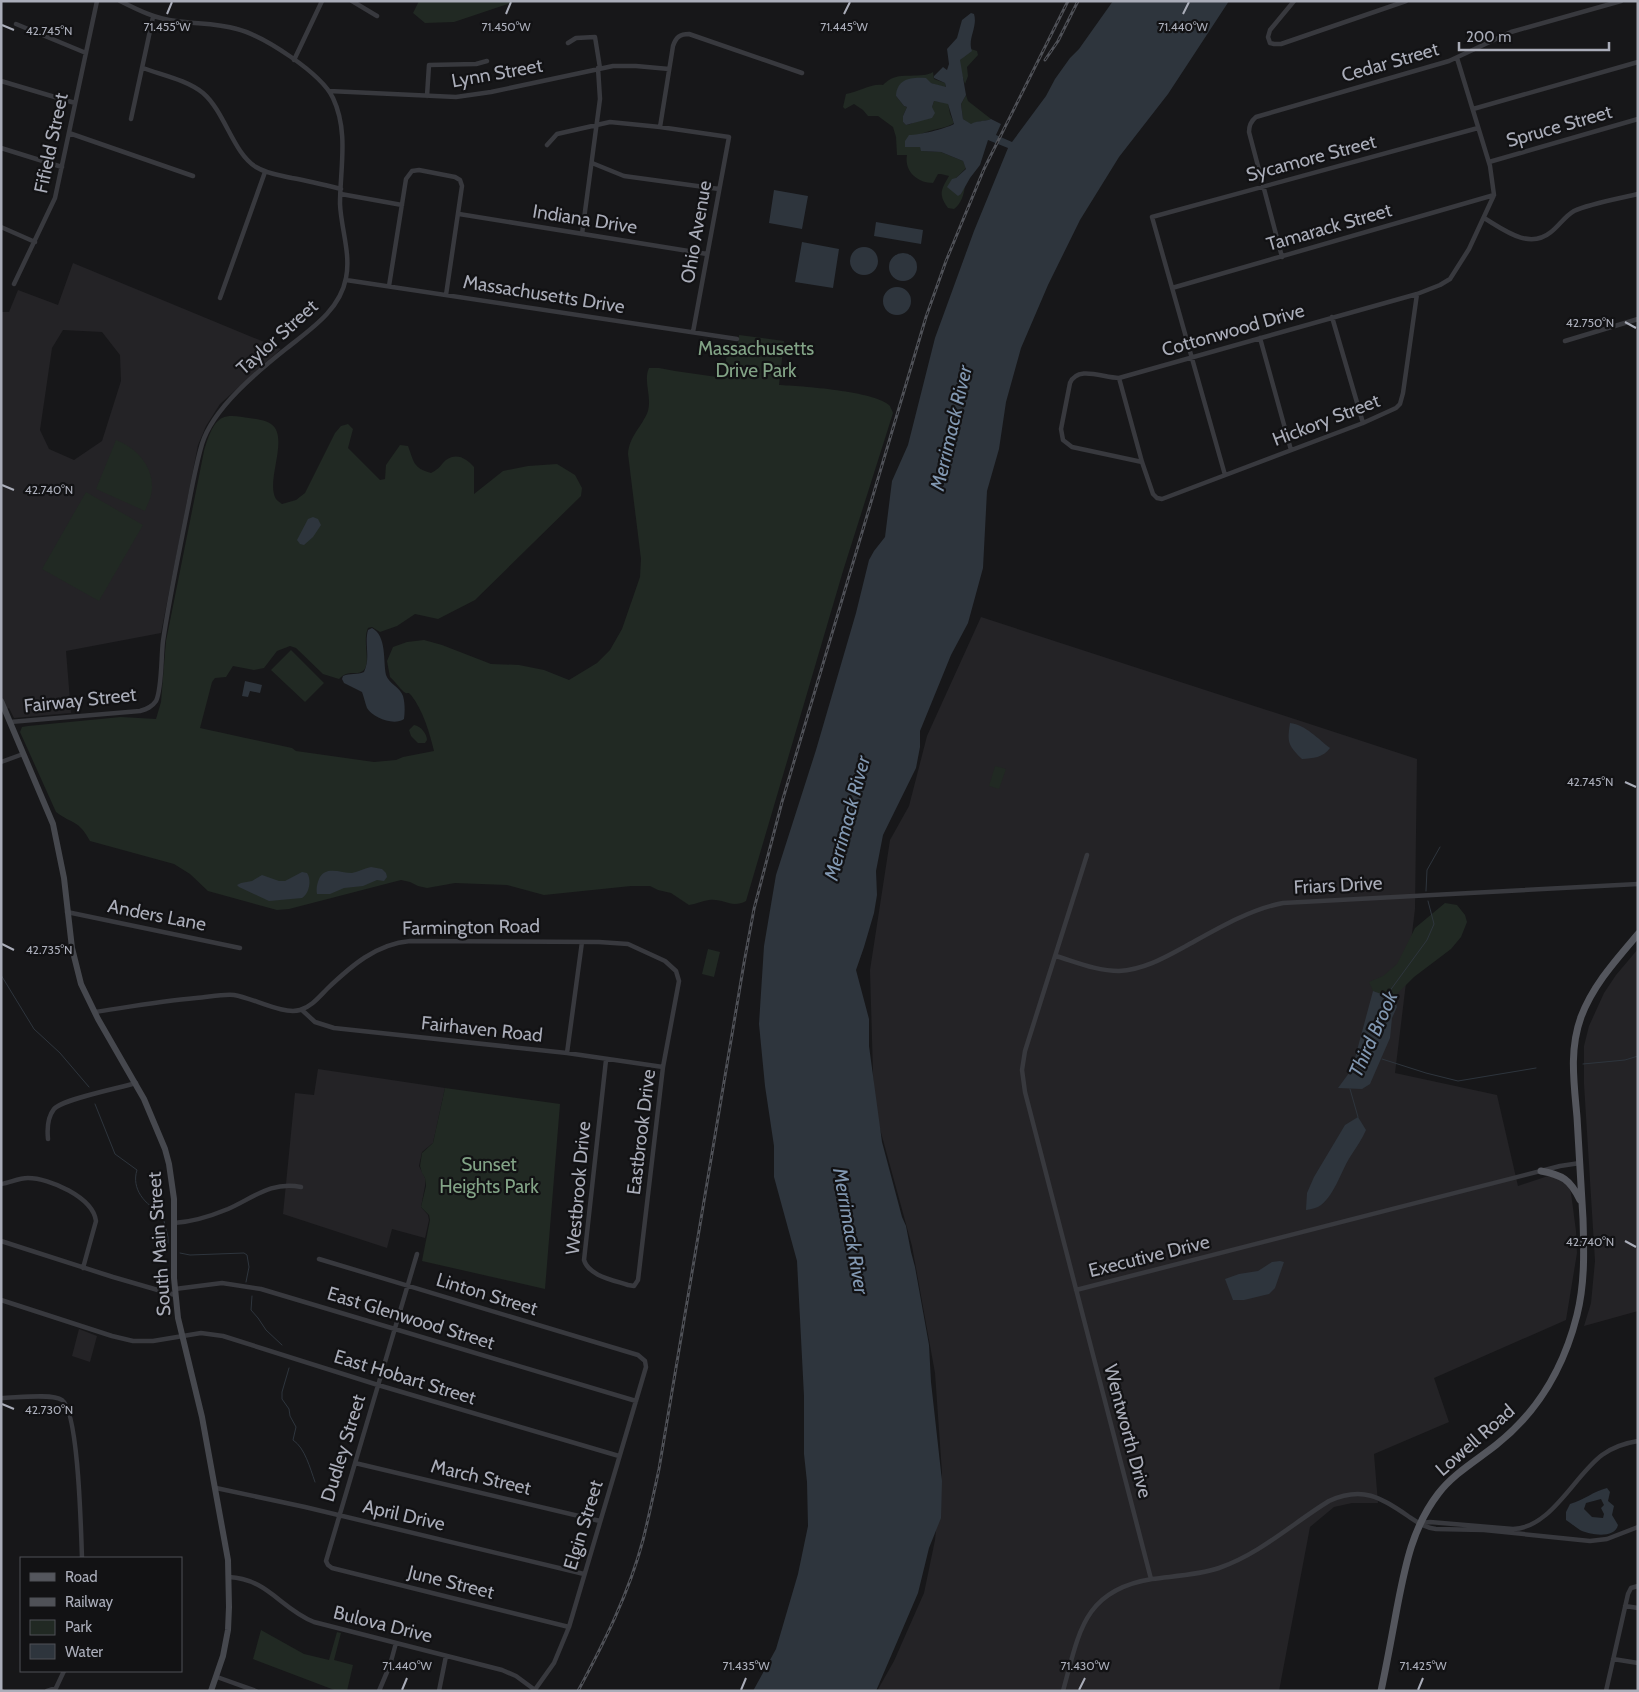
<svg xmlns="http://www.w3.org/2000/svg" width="1639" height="1692" font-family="Cabin,sans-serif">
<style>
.built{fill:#242326;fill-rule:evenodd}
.green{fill:#212923}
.water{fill:#2e353d;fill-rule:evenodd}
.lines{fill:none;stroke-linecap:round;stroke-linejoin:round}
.stream{stroke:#2e353d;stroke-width:1}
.street{stroke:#38393e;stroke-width:4.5}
.secondary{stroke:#46484e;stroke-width:6}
.primary{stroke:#54565d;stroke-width:7}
.rail-casing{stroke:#4f5157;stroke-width:3}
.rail{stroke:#121214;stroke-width:1;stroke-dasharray:4;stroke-linecap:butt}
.ticks{fill:none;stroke:#aaadb9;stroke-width:2}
.labels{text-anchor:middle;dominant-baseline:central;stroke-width:4.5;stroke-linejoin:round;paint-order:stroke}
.street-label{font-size:19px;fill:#aaadb9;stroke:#121214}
.park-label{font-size:19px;fill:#82a386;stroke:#121214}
.water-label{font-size:20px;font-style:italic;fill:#8298b2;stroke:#121214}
.ticks-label{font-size:12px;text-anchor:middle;fill:#aaadb9;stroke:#121214;stroke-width:4.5;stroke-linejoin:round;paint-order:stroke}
</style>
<rect width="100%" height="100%" fill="#171719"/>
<path class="built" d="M73 263 281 349 220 404 206 426 198 445 161 633 66 651 71 713 14 718 9 708 1 712V312H9L18 290 58 305ZM63 330 102 332 120 355 121 381 102 441 74 460 49 449 40 430 52 348Z
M981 617 1417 759 1415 909 1395 1073 1497 1095 1518 1186 1548 1176 1561 1179 1569 1187 1571 1193 1576 1231 1577 1253 1566 1320 1434 1378 1449 1422 1374 1454 1378 1503H1352L1334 1507 1310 1527 1279 1691H877L894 1661 924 1593 935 1540 942 1473 935 1373 912 1246 874 1107 870 970 890 840 909 806 927 736Z
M1638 949V1311L1584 1326 1591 1303 1595 1261 1584 1084V1046L1589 1026 1604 993 1616 975Z
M318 1069 445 1088 433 1143 422 1152 419 1166 425 1178V1186L421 1207 428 1215 429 1220 425 1238 392 1229 387 1248 283 1214 295 1093 314 1095Z
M79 1329 97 1336 90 1362 72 1356Z"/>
<path class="green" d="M419 1H517L454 22 425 23 413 13Z
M971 49 977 51 978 55 967 67 968 76 965 84 960 69V60Z
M933 72 934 79 945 83 946 88 931 83 896 96 904 106 907 107 903 116V122L906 125C918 123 931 113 934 101L948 103 950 114 954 123C946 128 939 128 930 131 920 133 913 140 905 147H920L922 151 941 152 963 161 966 168 956 178 961 194 965 185C964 195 961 204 954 209L948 208C938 194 941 190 949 176L941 174H938L933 183C917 183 904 171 907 155H897L896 137 893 127 878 116H868L863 110 854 104 845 109 843 107 846 94C859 92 871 83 883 85 885 83 887 81 889 80 900 72 922 79 933 72Z
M966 95 968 101 991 119C983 122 978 120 971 125L963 119 961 104Z
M739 335 784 341 779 385C800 386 876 391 890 406 890 407 893 412 893 413L843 571 746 901C731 909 724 898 709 900 702 901 696 904 689 905L671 893 658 890 650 886H631L544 895 507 885 455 883 427 888 418 886 410 882 401 880 289 909 277 910 208 891 190 874 174 864 90 841C78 819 73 825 56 812L20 732 22 727 28 726 121 717 156 719 161 702 166 641 204 451C207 441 212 423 222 418 230 414 241 417 249 418 255 419 266 420 271 424 290 437 265 481 276 499 277 501 280 502 282 504L296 500 305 493 335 433 341 426 348 424 353 429 348 448 380 480 385 479 386 465 400 445 408 446C414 462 413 468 431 473 441 468 440 465 446 460 457 452 467 459 474 467V494L503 471 528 466 557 464 575 475 582 488 581 496 475 600 438 619 415 614 397 626 380 632 372 627 368 628C362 641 371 662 364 670 357 677 349 668 339 679L323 674 296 648 290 646 277 651 264 668 254 670 233 666 226 677 215 678 212 682 200 728 292 748 296 751 374 762 396 760 403 757 434 751C430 734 423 710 411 695 407 691 408 695 404 692 399 688 395 681 390 677L387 661 393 647 407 642 424 640 442 645 491 664 519 665 544 670 569 680 597 663 610 650 622 629 640 577 641 559 628 454C629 436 642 427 648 411 652 396 643 381 649 368H659L675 371 724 378 728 343 738 344Z
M116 440C135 447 153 465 152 488 152 496 148 503 145 511L96 489Z
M86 492 143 525 99 601 42 569Z
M291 650 324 683 305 702 271 670Z
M414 725C421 726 427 734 427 740L425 743H418L411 736 409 730Z
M995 766 1006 769 999 789 989 786Z
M1445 903 1457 905 1465 915 1467 922 1461 937 1451 949 1414 977 1398 993 1395 999 1373 991 1369 982 1383 976 1397 964 1415 928Z
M708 949 720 952 714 977 702 974Z
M445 1088 560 1104 545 1289 422 1261 430 1220 429 1215 421 1207 426 1186 425 1178 422 1173 420 1166 422 1153 433 1143Z
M261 1630 304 1654 329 1660 337 1632 341 1633 334 1660 353 1665 347 1691H337L253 1659Z"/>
<path class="water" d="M1113 1H1229L1168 94 1119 157 1080 220 1048 285 1021 348 1006 402 999 449 987 491 983 568 968 623 951 655 920 731V747L916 768 883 835 876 871 877 895 874 913 864 947 856 970 869 1019V1046L882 1142 902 1217 906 1226 911 1252 915 1267 929 1345 931 1382 942 1481 941 1518 929 1548 918 1593 876 1691H753L776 1649 798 1574 808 1526 807 1482 804 1454V1396L797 1261 774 1177V1146L765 1086 759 1024 764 946 776 875 816 750 856 613 869 560 874 551 885 537 892 481 908 445 935 338 974 231 1008 148 988 140 980 165 970 178 961 194 958 196 947 187 952 179 956 178 966 169 963 161 941 152 921 151 920 147H905V141L909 135C919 135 945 129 954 124L948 104 934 101 932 107 935 113 932 118 906 125 903 122V116L907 107 904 106 896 96C897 78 912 77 926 78L931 83 946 87 945 83 934 78V76L943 67 947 70 949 64 947 49 957 38 962 20 971 13 974 14C978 27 967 39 972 51L960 60 966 95 961 104 963 119 971 124C978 120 983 122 991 119L1001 124 996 135 1012 142 1046 96 1055 79 1070 58 1079 49Z
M774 190 808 196 802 229 769 223Z
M876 222 923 230 921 244 874 236Z
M802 242 839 249 833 288 795 282Z
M850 261a14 14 0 1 1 28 0a14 14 0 1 1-28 0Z
M889 267a14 14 0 1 1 28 0a14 14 0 1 1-28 0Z
M883 301a14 14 0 1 1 28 0a14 14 0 1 1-28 0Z
M313 517 318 519 321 525 313 537 304 545 300 544 297 540 308 519Z
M372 628C387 636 383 661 386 675 389 684 400 687 403 696 405 703 405 712 404 719 394 726 373 718 367 708 365 703 364 697 362 692L344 683 342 679 343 676C350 673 357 675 364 672 371 657 364 645 368 630Z
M245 681 262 685 260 693 250 691 248 697 242 696Z
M1290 723C1306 725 1318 739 1330 748 1323 758 1313 758 1302 759 1288 745 1287 743 1290 723Z
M371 867 382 869 386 873 387 877 384 881 377 880 363 886 344 888 330 894H317C316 889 317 884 319 879 325 865 341 873 352 873 358 872 365 868 371 867Z
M302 872 307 873C312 880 309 894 302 898L269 901 239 887 237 885 241 883 252 881 262 875 279 881H285Z
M1373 991 1395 999 1397 1007 1392 1018 1390 1038 1370 1084 1362 1089 1338 1088 1352 1069Z
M1358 1117 1366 1130C1362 1139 1357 1146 1352 1154 1341 1170 1336 1193 1321 1205 1317 1208 1312 1209 1306 1210L1307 1193 1314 1177 1345 1125Z
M1280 1261 1284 1262 1275 1288 1269 1294 1244 1300H1233L1225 1279 1239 1274 1258 1271 1272 1262Z
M1607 1488 1610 1492 1608 1501 1614 1506 1612 1515 1618 1525C1615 1539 1590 1535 1580 1530 1575 1527 1571 1523 1566 1520V1512L1570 1504C1584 1500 1594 1491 1607 1488ZM1601 1499 1604 1505 1601 1508 1604 1514 1603 1518 1592 1517 1584 1509 1586 1503Z"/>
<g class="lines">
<path class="stream" d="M1426 891 1427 870 1440 847
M1 975 34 1029 60 1053 89 1087
M1388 996 1389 992 1427 940 1434 924 1428 901
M1382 1059 1426 1073 1458 1081 1536 1068
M1583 1064 1625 1060 1638 1056
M1350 1089 1358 1117
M95 1104 115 1154 137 1170C131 1189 145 1205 162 1213L168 1237V1243
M180 1253 190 1255 244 1253 247 1255 249 1267 246 1282
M252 1296 251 1310 258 1318 266 1330 282 1345
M289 1368 282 1392V1399L289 1409 290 1416 296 1427 293 1440C305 1448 310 1468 315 1482"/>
<path class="street" d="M352 1 377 16
M1294 1 1270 30 1268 37 1270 43 1274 44H1281L1406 1
M16 24 86 53
M568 43 576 38 595 37 600 68
M294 60 322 1
M143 68C162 75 187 80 203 93 225 112 233 153 256 167 267 174 280 175 292 178 309 181 325 185 341 189
M1 81 75 103
M329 91 456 97 491 92 613 66H636L669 69
M427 96 429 65 476 64 487 61
M1473 109 1638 62
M131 119 153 17
M660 127 673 46C676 37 680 34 689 34L802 73
M69 133 193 176
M547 145 557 134 610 122 660 127 729 137 693 332
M1 148 62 167
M1489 162 1638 119
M592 163 624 176 719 189
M341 194 402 205
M459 214 707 254
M1484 218C1504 230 1529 250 1551 232 1559 226 1565 216 1574 211 1588 204 1621 198 1638 194
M1 227 35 242
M582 234 600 99 598 68
M1282 257 1249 132C1249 125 1251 121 1256 117L1449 61 1511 32 1621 1
M346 280 737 339
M14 284 55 198 97 1
M389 286 406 179 412 171 419 170 455 177 460 180 462 186 446 295
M1172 288 1494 195
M220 298 265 172
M1332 317 1363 423
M1260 338 1291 450
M1565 341 1638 319
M1119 378 1142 462 1153 494 1157 498 1162 499 1363 423 1396 408 1400 404 1403 393 1417 294
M1142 462 1072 447 1063 440 1061 429 1070 383C1078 365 1103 378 1119 378L1417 294 1440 285 1450 279 1469 249 1494 195 1490 166 1457 58
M1225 475 1152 217 1478 128
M10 722 140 711C147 709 152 707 156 701 162 689 161 656 163 641 169 600 178 558 186 517 191 493 195 468 202 444 213 408 258 371 287 348 311 329 340 310 346 278 351 254 341 228 340 204 340 169 349 132 333 98 321 73 264 36 237 29 217 23 196 24 176 21 156 19 138 10 120 1
M1 762 23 754
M1087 855 1025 1051 1022 1070 1025 1092 1151 1579
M67 912 240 948
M1056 956C1076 962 1097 971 1119 971 1143 970 1164 958 1186 946 1215 930 1250 909 1283 903L1638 884
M302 1010 315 1022 334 1028 567 1053 663 1067
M95 1012C128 1007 162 1001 196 998 209 997 222 994 234 995 253 998 283 1015 300 1010 311 1007 319 997 327 989 351 966 376 944 410 941L599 942 628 944 665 961 676 971 679 981 663 1067 638 1280 634 1286 628 1285C613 1280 589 1276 584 1260L606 1060
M567 1053 582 942
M48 1139C47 1129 47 1118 54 1109 63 1099 120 1088 136 1083
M1 1184C10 1183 18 1178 28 1178 49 1178 93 1197 96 1221L83 1268
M174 1223C192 1222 211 1216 228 1209 253 1198 271 1181 301 1187
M1 1241 113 1277 175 1295
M417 1254 326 1561 328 1565 332 1568 569 1627
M319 1259 638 1355 645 1361 646 1367 569 1627 554 1663 534 1691
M175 1289 222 1283 261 1289 636 1401
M1076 1290 1560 1166 1580 1163
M1 1300 112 1336 133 1341H153L201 1333 223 1336 378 1385 619 1456
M1 1398C15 1398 52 1393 62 1400 79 1412 81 1534 82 1558
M355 1463 600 1521
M216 1488 305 1507 584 1574
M1421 1523 1430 1522 1513 1529C1551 1528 1574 1476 1602 1455 1613 1447 1625 1443 1638 1441
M229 1577C268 1579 281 1609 314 1622L502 1670 516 1676 535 1690
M1625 1606 1638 1608
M1613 1659 1638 1663
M217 1677 256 1691
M1 1691H2
M47 1691 56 1688 64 1671
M379 1691 390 1665 396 1643
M439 1691 446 1656
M1063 1691C1079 1633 1083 1590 1152 1579 1174 1576 1198 1575 1219 1568 1260 1554 1293 1523 1329 1501 1362 1486 1381 1497 1408 1516 1417 1522 1425 1528 1436 1529L1484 1530 1590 1541 1607 1539 1638 1527
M1606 1691 1628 1594 1631 1588 1638 1586"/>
<path class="secondary" d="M1 701 53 824 64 878 72 948 81 984 98 1019 144 1099 165 1149 169 1164 174 1199V1278L178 1318 202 1417 228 1560 229 1607 228 1630 223 1656 211 1691"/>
<path class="primary" d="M1541 1171C1562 1175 1570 1179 1580 1200
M1381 1691C1387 1663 1392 1635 1397 1608 1405 1567 1412 1528 1438 1494 1453 1474 1477 1460 1496 1445 1538 1412 1564 1367 1577 1315 1585 1283 1584 1251 1583 1219 1581 1185 1579 1151 1577 1117 1574 1083 1569 1050 1581 1017 1593 985 1616 960 1638 934"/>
<defs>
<path id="rail" d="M1045 60 1058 41 1078 1
M578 1691C604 1643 629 1593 643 1540 649 1516 654 1492 659 1469L744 963 754 909 782 802 926 317 946 261 984 169 1068 1"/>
</defs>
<use href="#rail" class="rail-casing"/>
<use href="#rail" class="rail"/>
</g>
<path class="ticks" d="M167 14 172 2M506 14 511 2M844 14 850 2M1183 14 1189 2M2 25 14 30M1625 322 1636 328M2 485 14 490M1625 782 1636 787M2 944 14 950M1625 1241 1636 1247M2 1404 14 1409M402 1690 407 1678M741 1690 746 1678M1079 1690 1085 1678M1418 1690 1423 1678"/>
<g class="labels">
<g class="street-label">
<text transform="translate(1390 62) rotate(-16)">Cedar Street</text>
<text transform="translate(497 73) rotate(-10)">Lynn Street</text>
<text transform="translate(1559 126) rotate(-16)">Spruce Street</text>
<text transform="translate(51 143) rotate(-78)">Fifield Street</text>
<text transform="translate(1311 158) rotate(-15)">Sycamore Street</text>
<text transform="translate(585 219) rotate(9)">Indiana Drive</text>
<text transform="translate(1329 227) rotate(-16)">Tamarack Street</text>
<text transform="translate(696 232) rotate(-80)">Ohio Avenue</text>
<text transform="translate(544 294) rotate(9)">Massachusetts Drive</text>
<text transform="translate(1233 330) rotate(-16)">Cottonwood Drive</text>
<text transform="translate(277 337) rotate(-42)">Taylor Street</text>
<text transform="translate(1326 420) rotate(-21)">Hickory Street</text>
<text transform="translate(80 700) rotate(-6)">Fairway Street</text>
<text transform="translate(1338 885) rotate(-3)">Friars Drive</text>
<text transform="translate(157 915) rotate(11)">Anders Lane</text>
<text transform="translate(471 927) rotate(-1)">Farmington Road</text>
<text transform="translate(482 1029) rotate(6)">Fairhaven Road</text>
<text transform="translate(641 1132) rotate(-83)">Eastbrook Drive</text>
<text transform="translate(578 1188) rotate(-85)">Westbrook Drive</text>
<text transform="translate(159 1244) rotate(-94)">South Main Street</text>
<text transform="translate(1149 1256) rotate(-14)">Executive Drive</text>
<text transform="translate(487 1294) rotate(17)">Linton Street</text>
<text transform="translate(411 1318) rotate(17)">East Glenwood Street</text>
<text transform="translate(405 1377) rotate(17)">East Hobart Street</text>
<text transform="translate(1128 1431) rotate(75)">Wentworth Drive</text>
<text transform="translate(1475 1440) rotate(-41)">Lowell Road</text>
<text transform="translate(343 1448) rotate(-73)">Dudley Street</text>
<text transform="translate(481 1477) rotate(13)">March Street</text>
<text transform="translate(404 1515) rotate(13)">April Drive</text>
<text transform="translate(583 1525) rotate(-73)">Elgin Street</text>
<text transform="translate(451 1582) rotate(14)">June Street</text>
<text transform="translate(383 1624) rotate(14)">Bulova Drive</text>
</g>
<g class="park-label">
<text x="756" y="348">Massachusetts<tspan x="756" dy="22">Drive Park</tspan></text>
<text x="489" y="1164">Sunset<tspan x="489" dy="22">Heights Park</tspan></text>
</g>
<g class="water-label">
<text transform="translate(951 428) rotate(-77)">Merrimack River</text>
<text transform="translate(847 818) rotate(-75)">Merrimack River</text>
<text transform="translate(1373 1034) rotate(-66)">Third Brook</text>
<text transform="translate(851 1231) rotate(80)">Merrimack River</text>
</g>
</g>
<g class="ticks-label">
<text x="167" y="31">71.455°W</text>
<text x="506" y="31">71.450°W</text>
<text x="844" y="31">71.445°W</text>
<text x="1183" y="31">71.440°W</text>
<text x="49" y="35">42.745°N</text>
<text x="1590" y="327">42.750°N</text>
<text x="49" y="494">42.740°N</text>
<text x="1590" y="786">42.745°N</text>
<text x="49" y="954">42.735°N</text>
<text x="1590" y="1246">42.740°N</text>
<text x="49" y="1414">42.730°N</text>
<text x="407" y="1670">71.440°W</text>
<text x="746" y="1670">71.435°W</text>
<text x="1085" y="1670">71.430°W</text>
<text x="1423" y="1670">71.425°W</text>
</g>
<rect width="1639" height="1692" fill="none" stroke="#aaadb9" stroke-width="5"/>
<rect x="20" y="1557" width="162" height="115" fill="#121214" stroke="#4f5056"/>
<rect x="30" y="1573" width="25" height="8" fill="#54565d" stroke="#4f5056"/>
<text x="65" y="1582" font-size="15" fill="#aaadb9">Road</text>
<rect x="30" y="1598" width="25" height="8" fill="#4f5157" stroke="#4f5056"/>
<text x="65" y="1607" font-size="15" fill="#aaadb9">Railway</text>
<rect x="30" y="1620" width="25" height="15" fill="#212923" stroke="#4f5056"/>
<text x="65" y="1632" font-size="15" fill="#aaadb9">Park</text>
<rect x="30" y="1644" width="25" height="15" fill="#2e353d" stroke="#4f5056"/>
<text x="65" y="1657" font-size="15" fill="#aaadb9">Water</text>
<path d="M1459 42v8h150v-8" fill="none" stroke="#aaadb9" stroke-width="2.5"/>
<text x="1466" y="42" font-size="15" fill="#aaadb9" stroke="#121214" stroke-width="4" paint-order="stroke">200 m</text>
</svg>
